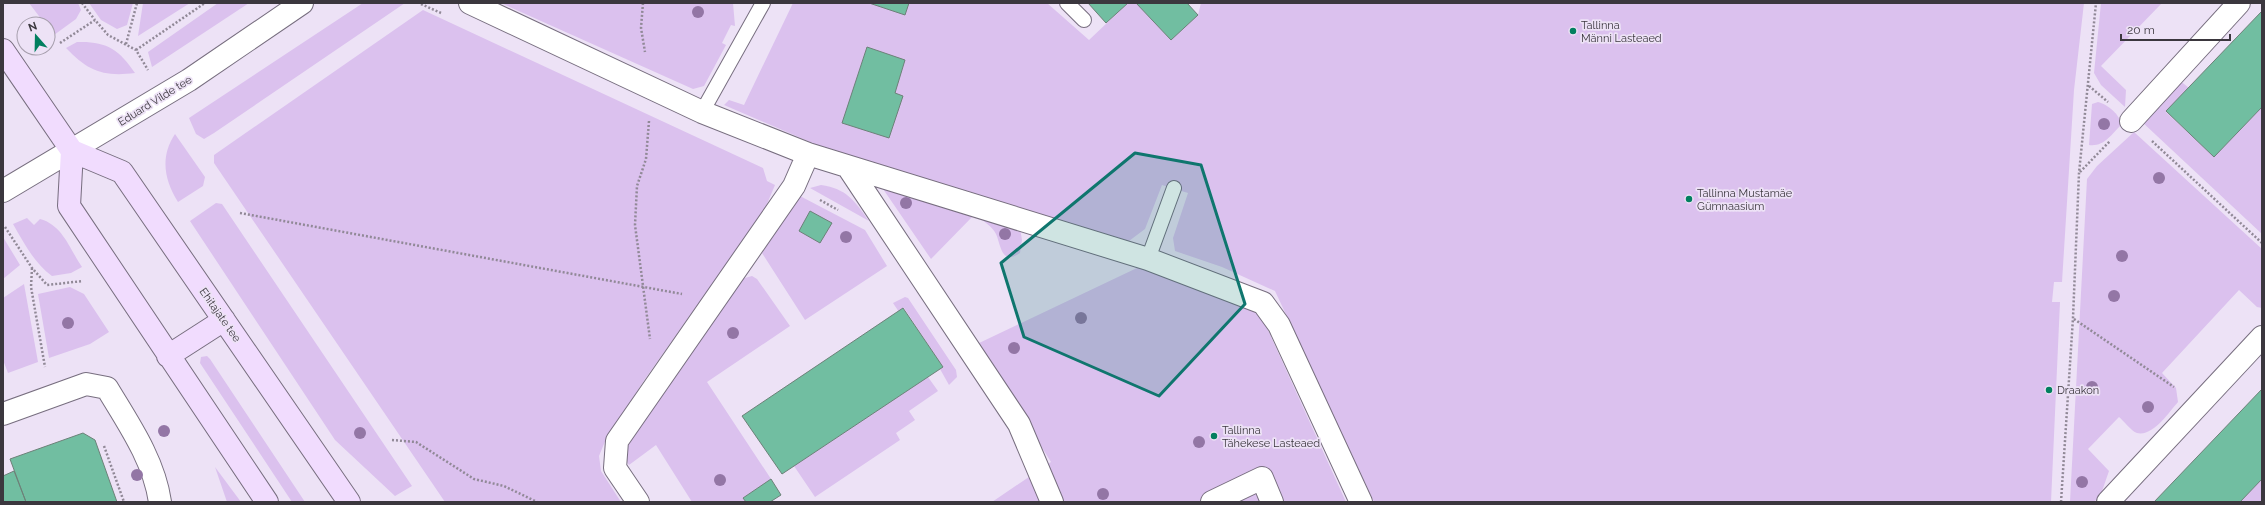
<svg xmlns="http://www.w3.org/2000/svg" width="2265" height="505" font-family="Raleway,sans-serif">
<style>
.green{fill:#dbc1ee}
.building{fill:#71bea1;stroke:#6c8178}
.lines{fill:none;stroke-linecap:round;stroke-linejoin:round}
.service-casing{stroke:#776e7f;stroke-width:16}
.minor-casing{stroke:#776e7f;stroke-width:24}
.tertiary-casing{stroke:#776e7f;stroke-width:24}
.secondary-casing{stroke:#776e7f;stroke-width:24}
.path{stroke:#918997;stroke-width:2.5;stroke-dasharray:2 2;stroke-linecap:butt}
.service{stroke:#fff;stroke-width:14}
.minor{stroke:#fff;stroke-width:22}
.tertiary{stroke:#fff;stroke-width:22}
.secondary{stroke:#f1dcfe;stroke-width:22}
.tree{fill:#9376a5}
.marked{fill:#0f766e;fill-opacity:0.2;stroke:#0f766e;stroke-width:3;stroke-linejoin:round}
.poi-dot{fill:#017f5f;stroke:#ede2f6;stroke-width:1.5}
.labels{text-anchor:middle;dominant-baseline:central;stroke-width:3.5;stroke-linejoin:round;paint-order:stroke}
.poi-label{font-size:11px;fill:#3b373e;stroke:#ede2f6;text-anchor:start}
.street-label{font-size:11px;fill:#3b373e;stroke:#ede2f6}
</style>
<rect width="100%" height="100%" fill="#ede2f6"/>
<path class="green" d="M29 3H78L81 10 76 19 54 35 48 27V24H45Z
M89 3H133L127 25 117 29 101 20Z
M143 3H190L138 36Z
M218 3H249L152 67 148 52Z
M363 3H405L214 133 204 139 196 134 189 118Z
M501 3H733L735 26 731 25 722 43 726 45 704 86 693 89Z
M793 3H1047L1089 40 1128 3H1136L1171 40 1198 15 1201 3H2084L2074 90 2062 282H2054L2052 302H2060L2051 502H1374L1275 291 1222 267 1175 251 1173 238 1188 193 1162 185 1145 229 1129 241 824 148 724 105 729 100 744 105Z
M2101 3H2162L2101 66 2126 90 2125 107 2101 85 2094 73Z
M423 10 763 168 767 181 775 185 764 211 645 379 606 439 599 456 601 471 621 502H445L214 163V155Z
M77 42C106 41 119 49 135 73 103 77 88 71 66 48Z
M2179 80 2189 88 2166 112 2214 157 2262 107V234L2141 121Z
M2098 102C2107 104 2121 115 2121 125 2111 135 2104 147 2089 145L2092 104Z
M2134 132 2262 249V308L2257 307 2239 290 2162 373 2176 388 2178 402C2169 412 2153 437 2137 433 2131 431 2124 421 2119 417L2088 449 2109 471 2101 494 2094 502H2070L2087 179 2097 166Z
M175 134 205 177 203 186 178 202C164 179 160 157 175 134Z
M821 185C847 189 854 200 869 221L810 188Z
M881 186 974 215 931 259Z
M800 196 865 230 887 266 805 320 762 253Z
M216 203 222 204 412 486 395 496 335 440 190 221Z
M977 216 1020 228 1022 240 1020 253C1001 266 1001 245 996 234 993 227 983 221 977 216Z
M27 218 34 225 40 219C63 225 70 250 82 267L71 273 52 276C34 263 24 243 13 224Z
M3 237 20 265 3 279Z
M1139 267 1245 301 1263 319 1346 502H992L1051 462 977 344Z
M752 276 757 279 790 326 707 382 771 479 743 498 746 502H692L656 445 629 465 623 456 624 448 741 279Z
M24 284 38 362 8 373 3 360V298Z
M70 287 84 294 109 332 90 344 49 358 38 294Z
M905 297 908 298 956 370 957 377 949 385 940 369 943 367 904 308 899 312 893 303Z
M207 356 210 359 305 502H292L200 363 201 357Z
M928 377 938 391 909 411 915 420 896 433 900 440 815 497 794 466Z
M215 467 241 502H227Z
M2262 479V502H2240Z"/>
<path class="building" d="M869 3H909L905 15Z
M1088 3H1128L1106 23Z
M1136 3H1187L1198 15 1171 40Z
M2262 11V107L2214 157 2166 111Z
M867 47 905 60 895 93 903 96 889 138 842 123Z
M810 211 832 223 820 243 799 231Z
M903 308 943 367 782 474 742 416Z
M2262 389V479L2240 502H2154Z
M83 433 95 440 117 502H26L10 459Z
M14 471 26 502H3V476Z
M771 479 781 495 770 502H746L743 498Z"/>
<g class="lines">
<defs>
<path id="service" d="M1067 3 1084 20
M702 112 763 3
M1148 259 1174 188"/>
<path id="minor" d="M470 3 702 112 808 154 1148 259 1263 303 1279 325 1361 502
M2131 121 2239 3
M848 167 1019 424 1052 502
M3 414 86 384 107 388C128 423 154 460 160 502
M638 502 615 468 617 441 794 186 808 154
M1212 502 1262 478 1272 502
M2108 502 2262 337"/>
<path id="tertiary" d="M3 191 189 80 302 3"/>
<path id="secondary" d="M3 50 72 151 122 172 349 502
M72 151 69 206 267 502
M168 356 224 320"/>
</defs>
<use href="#service" class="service-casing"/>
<use href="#minor" class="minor-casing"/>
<use href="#tertiary" class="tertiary-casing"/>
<use href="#secondary" class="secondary-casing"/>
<path class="path" d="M82 3 95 20
M643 3 641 28 645 52
M421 4 441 13
M60 43 95 20 108 35 136 50 148 70
M126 44 137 3
M136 50 205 3
M2089 86 2108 102
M649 121 646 159 637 186 635 225 650 339
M2152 141 2262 243
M2080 172 2110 141
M820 200 838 210
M240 213 682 294
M5 227 32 268 47 285 83 281
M32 268 31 287 45 367
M2074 319 2174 387
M392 440 416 442 474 479 504 486 537 502
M104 446 124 502
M2061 502 2073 318 2079 173 2096 3"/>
<use href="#service" class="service"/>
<use href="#minor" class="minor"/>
<use href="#tertiary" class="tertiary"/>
<use href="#secondary" class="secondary"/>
</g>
<g class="tree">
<circle cx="698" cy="12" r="6"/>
<circle cx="2104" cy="124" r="6"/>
<circle cx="2159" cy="178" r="6"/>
<circle cx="906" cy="203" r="6"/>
<circle cx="1005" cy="234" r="6"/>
<circle cx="846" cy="237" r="6"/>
<circle cx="2122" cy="256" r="6"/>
<circle cx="2114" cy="296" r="6"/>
<circle cx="1081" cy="318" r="6"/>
<circle cx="68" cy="323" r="6"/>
<circle cx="733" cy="333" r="6"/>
<circle cx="1014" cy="348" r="6"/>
<circle cx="2092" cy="387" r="6"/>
<circle cx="2148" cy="407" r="6"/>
<circle cx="164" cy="431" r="6"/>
<circle cx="360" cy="433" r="6"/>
<circle cx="1199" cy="442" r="6"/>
<circle cx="137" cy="475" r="6"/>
<circle cx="720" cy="480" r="6"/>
<circle cx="2082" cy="482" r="6"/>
<circle cx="1103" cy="494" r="6"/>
</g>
<path class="marked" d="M1135 153 1201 165 1245 304 1159 396 1024 337 1001 263Z"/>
<g class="poi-dot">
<circle cx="1573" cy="31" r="4"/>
<circle cx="1689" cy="199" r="4"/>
<circle cx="2049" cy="390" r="4"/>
<circle cx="1214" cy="436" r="4"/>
</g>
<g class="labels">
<g class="poi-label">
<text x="1581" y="25">Tallinna<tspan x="1581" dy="13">Männi Lasteaed</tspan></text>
<text x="1697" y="193">Tallinna Mustamäe<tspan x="1697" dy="13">Gümnaasium</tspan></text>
<text x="2057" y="390">Draakon</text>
<text x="1222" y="430">Tallinna<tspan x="1222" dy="13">Tähekese Lasteaed</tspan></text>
</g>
<g class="street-label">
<text transform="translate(155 101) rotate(-32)">Eduard Vilde tee</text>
<text transform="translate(220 315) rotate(55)">Ehitajate tee</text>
</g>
</g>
<rect width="2265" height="505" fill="none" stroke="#3b373e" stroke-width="8"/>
<g transform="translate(36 36) rotate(340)"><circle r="19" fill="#ede2f6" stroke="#a69eac"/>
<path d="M0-3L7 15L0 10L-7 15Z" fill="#017f5f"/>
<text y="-6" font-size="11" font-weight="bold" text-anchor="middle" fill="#3b373e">N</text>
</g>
<path d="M2121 34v6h109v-6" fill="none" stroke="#3b373e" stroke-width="2"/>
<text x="2127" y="34" font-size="12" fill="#3b373e" stroke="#ede2f6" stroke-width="3" paint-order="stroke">20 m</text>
</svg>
